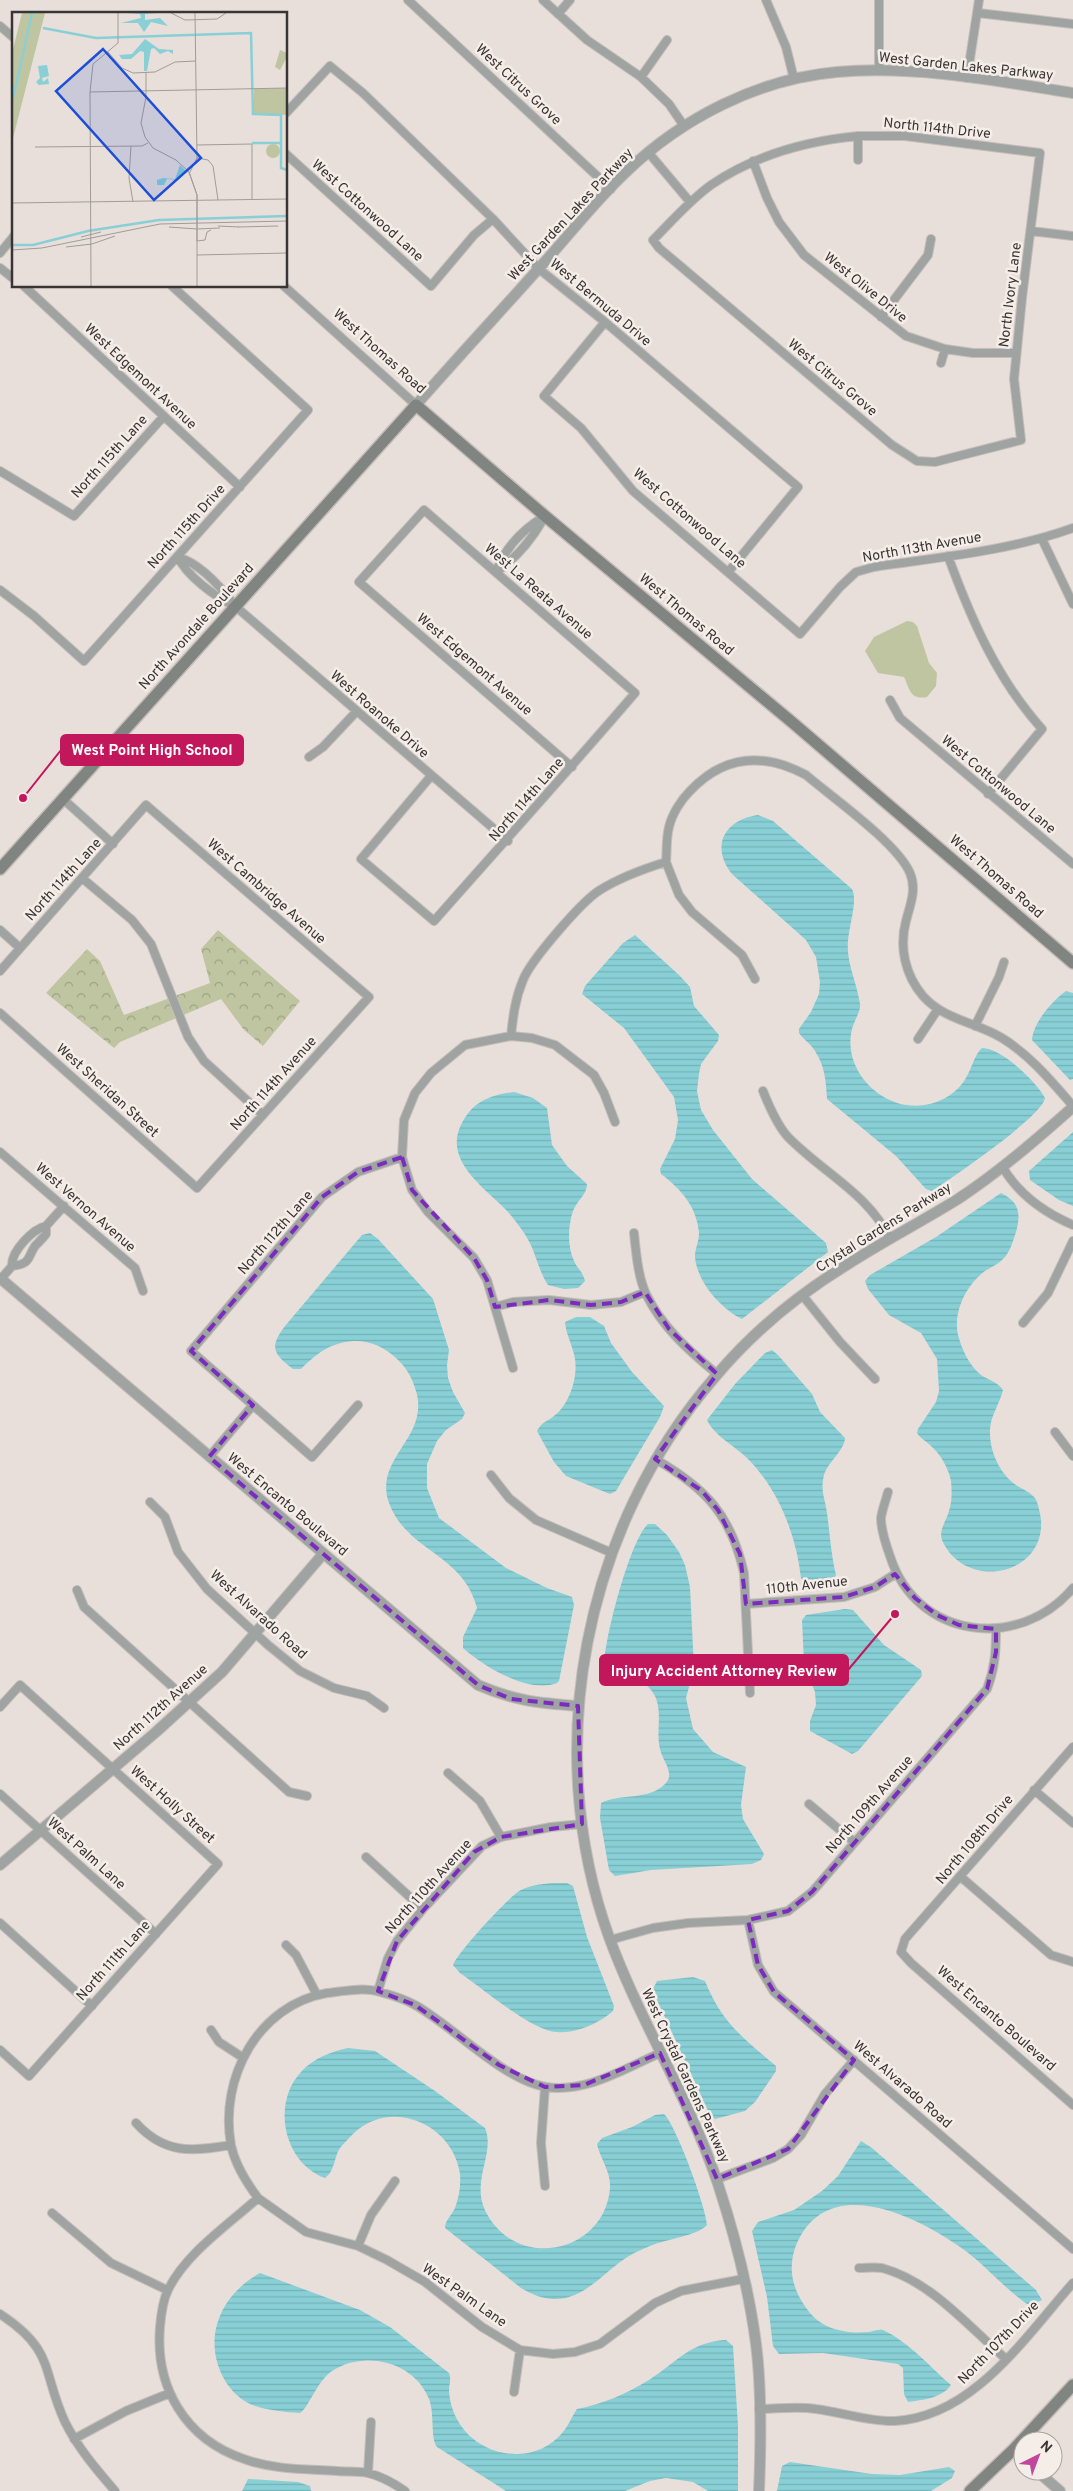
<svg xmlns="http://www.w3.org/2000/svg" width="1073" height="2491" font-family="Overpass,sans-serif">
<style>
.green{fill:#c0c5a1}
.park{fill:url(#park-crowns)}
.water{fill:url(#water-rules)}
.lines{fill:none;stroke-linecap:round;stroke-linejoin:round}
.minor-casing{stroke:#c5bdb9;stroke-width:10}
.tertiary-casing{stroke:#c5bdb9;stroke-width:12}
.secondary-casing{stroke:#c5bdb9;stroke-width:14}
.minor{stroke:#9fa3a1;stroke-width:8}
.tertiary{stroke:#9fa3a1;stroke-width:10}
.secondary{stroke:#808582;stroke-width:11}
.marked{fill:none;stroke:#7b2cbf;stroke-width:4;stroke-dasharray:10 6;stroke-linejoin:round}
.labels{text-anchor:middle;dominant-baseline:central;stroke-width:5;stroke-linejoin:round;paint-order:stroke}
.street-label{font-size:14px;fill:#393534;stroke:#f5ede8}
.inset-river{fill:none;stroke:#88cfd6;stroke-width:2.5}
.inset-road{fill:none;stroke:#a29b98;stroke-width:1}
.view{fill:#1d4ed8;fill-opacity:0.15;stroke:#1d4ed8;stroke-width:2.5}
.inset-edge{fill:none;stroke:#393534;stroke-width:2.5}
.leader{fill:none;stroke:#c2185b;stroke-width:2}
.callout-dot{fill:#c2185b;stroke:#f5ede8;stroke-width:2}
.callout{fill:#c2185b;stroke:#c2185b;stroke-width:2}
.callout-label{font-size:15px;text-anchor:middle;font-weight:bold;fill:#fff}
</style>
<defs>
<pattern id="park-crowns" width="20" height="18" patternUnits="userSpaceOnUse" patternTransform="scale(1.25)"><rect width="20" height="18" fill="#c0c5a1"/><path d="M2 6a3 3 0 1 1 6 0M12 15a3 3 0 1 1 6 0" fill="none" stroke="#9da184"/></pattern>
<pattern id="water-rules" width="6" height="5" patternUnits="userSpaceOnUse" patternTransform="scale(1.25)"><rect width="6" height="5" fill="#88cfd6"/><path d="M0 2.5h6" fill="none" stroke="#76b2b8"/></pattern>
</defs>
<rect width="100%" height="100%" fill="#e8dfda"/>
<path class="green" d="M907 621 913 622 917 626 929 663 937 673 936 686 927 697C910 700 910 690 904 677L878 673 865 651 874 637Z"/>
<path class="park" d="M218 930 300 1001 263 1046 244 1030 221 999 120 1042 114 1048 46 993 87 949 100 961 124 1015 210 983 201 949Z"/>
<path class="water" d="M758 815 773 821 852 889C858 900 849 926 848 941 846 963 857 982 860 1004 861 1011 854 1021 852 1029 844 1062 867 1093 897 1103 917 1109 938 1105 954 1092 972 1078 971 1058 982 1048 1002 1048 1036 1082 1045 1098 1042 1117 951 1178 932 1191L926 1189 896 1156 827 1099C826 1082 825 1066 815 1051 811 1044 804 1040 799 1033V1029L811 1012 819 994 820 982 816 957 806 940 733 875C710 848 723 820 758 815Z
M635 935 679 975 690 987 694 1006 719 1035 718 1041 701 1064 699 1074 697 1091 701 1110 713 1130 752 1179 826 1243 828 1252 742 1319C721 1309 696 1281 695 1256 695 1249 699 1241 699 1233 697 1207 681 1189 661 1174L660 1169 675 1139 678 1120 674 1097 624 1028 582 994 585 986 623 943Z
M1066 991 1073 993V1079L1070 1080 1032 1040C1033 1023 1052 1001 1066 991Z
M514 1092 533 1098 547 1108 552 1145 567 1166 587 1184C587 1195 577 1200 573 1211 568 1226 567 1245 574 1261 577 1268 583 1272 585 1281L578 1288 564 1289 548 1285C538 1270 536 1252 526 1236 521 1228 514 1219 508 1212 486 1188 440 1160 463 1121 475 1100 492 1095 514 1092Z
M1073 1132V1206L1059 1200 1030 1180 1029 1171Z
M1001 1193C1022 1203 1021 1218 1014 1238 1012 1244 1009 1253 1004 1258 999 1264 991 1267 985 1271 966 1285 953 1312 958 1335 962 1350 969 1365 981 1375 988 1380 998 1382 1003 1390 1000 1403 991 1415 990 1429 989 1450 999 1473 1016 1485 1022 1489 1030 1492 1035 1498 1038 1503 1040 1513 1041 1520 1045 1573 972 1591 945 1546 936 1532 945 1525 949 1511 952 1502 952 1491 951 1481 948 1467 941 1455 931 1446 926 1441 920 1438 917 1433L918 1429 936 1402 939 1391 937 1359 921 1333 889 1315 868 1289 865 1281 870 1275 936 1237Z
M370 1233 378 1239 433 1299 449 1350 447 1365 448 1378 453 1392 465 1413 462 1419 446 1430 437 1441 427 1464V1488L439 1518 506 1568 547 1588 572 1597 574 1605 559 1681 557 1683C528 1694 483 1666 463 1648V1637L477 1608C463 1553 407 1552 389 1503 373 1458 430 1438 416 1391 412 1378 407 1368 397 1359 385 1347 369 1340 353 1341 330 1343 317 1353 301 1369H293C273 1354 269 1347 285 1326L362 1235Z
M576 1317H590L604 1326 611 1343 632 1372 664 1406 660 1417 616 1491 610 1494 566 1476 554 1462 537 1431C543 1421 545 1423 554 1416 569 1405 578 1378 575 1359 573 1346 566 1335 565 1322Z
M772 1350 778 1355 812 1394 820 1412 845 1438C844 1451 828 1462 824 1475 820 1491 825 1498 827 1513 830 1535 831 1554 836 1575L832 1582 823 1585 805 1584 801 1578C796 1534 778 1488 746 1457 733 1445 714 1435 707 1420L735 1384 765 1353Z
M648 1524H655L667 1535 679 1552 685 1565 690 1587 694 1668 686 1698 693 1729 713 1752 746 1767 741 1805 743 1819 764 1854 761 1860 752 1864 651 1870 615 1876 609 1870 600 1818 601 1803C621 1793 648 1801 665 1784 676 1774 662 1760 660 1749 655 1730 665 1707 651 1690 639 1675 620 1675 604 1667 604 1640 630 1540 648 1524Z
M845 1609 853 1610 884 1645 921 1670 922 1676 858 1751 852 1754 810 1731V1721L816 1705 815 1692 804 1663 802 1620 806 1615Z
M567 1883 573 1886 587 1937 614 2006 613 2011C600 2023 575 2034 557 2032 532 2031 482 1988 460 1973L453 1965C456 1954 511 1894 521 1890 535 1883 552 1883 567 1883Z
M693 1977 705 1981C722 2023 742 2037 776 2066V2071L755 2102 745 2111 715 2119 711 2117 657 2000 653 1989 657 1981Z
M348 2048 375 2051 435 2091 485 2128C496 2154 469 2182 487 2214 518 2271 605 2253 610 2188 611 2171 600 2159 597 2144L602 2138 632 2127 655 2115 664 2114C676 2125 706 2207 707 2225 697 2236 666 2239 650 2246 643 2249 635 2252 629 2256 609 2268 592 2290 569 2297 551 2302 536 2297 521 2288L445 2228C445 2220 452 2215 455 2208 459 2197 461 2186 460 2174 453 2124 391 2097 353 2134 349 2138 344 2143 340 2148 334 2157 335 2171 325 2178 284 2163 271 2104 301 2072 314 2058 330 2052 348 2048Z
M861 2141 872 2148 1036 2290 1042 2300 1030 2306C1007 2291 989 2269 967 2252 922 2219 830 2170 797 2243 786 2269 793 2292 810 2313 824 2330 848 2334 869 2332 874 2331 879 2329 883 2330 909 2342 930 2367 951 2385 942 2398 923 2400 908 2402L904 2394 903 2368 898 2364 823 2353 779 2354 773 2346 767 2297 752 2231 758 2222 794 2210 822 2191 838 2176Z
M260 2273 360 2310 390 2327 449 2373C451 2379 450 2382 449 2388 449 2399 452 2411 458 2421 479 2458 535 2467 563 2432 569 2425 572 2416 577 2409 603 2404 626 2394 649 2380 677 2362 690 2342 726 2340L733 2346 738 2426V2491H708L693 2482 666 2478 650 2481 625 2491H506L437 2447C430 2437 435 2415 429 2399 414 2361 364 2350 332 2371 317 2381 308 2409 300 2413 284 2412 262 2410 248 2403 237 2397 227 2386 222 2375 203 2335 222 2294 260 2273Z
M790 2462 872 2474 900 2475 949 2467 955 2471 952 2478 931 2491H777L782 2466Z
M248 2479 298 2482 310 2486 311 2491H242Z"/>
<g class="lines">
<defs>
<path id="minor" d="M408 0 611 189
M543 0 587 40 641 77 669 104 684 126
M766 0 786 47 794 79
M978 13 1073 24
M558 14 570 0
M0 26 14 38
M879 70V0
M641 77 667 40
M967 78 979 0
M286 113 330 66 363 93 493 219 539 269 605 322 798 487 729 571
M858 136H905L1040 153 1022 298 1014 379 1021 440 935 462 917 461 892 445 659 248 653 240C672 221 690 200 711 185 755 155 806 141 858 136Z
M648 152 690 202
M286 154 431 286 474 235 493 219
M858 160V136
M753 161 767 198 779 222 804 255 906 336 945 349 973 353H1016
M1031 231 1073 236
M0 253 14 236
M0 268 14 279
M24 286 240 487
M284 286 416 405
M881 317 928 255 931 239
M605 322 544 396 581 428 633 491 800 634 840 587 856 572 874 567C941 557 1009 551 1073 528
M941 363 945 349
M0 471 74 516 164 416
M1042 539 1073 604
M948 556C971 619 997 679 1042 729L988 794
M178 557C201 564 221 587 235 606L508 841
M178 557C186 575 215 597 233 605
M496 572C505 548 523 529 545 516
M496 572C517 558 532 539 544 518
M0 590 34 616 84 661 308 410 172 286
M890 700 900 718 1073 864
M309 757 323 747 356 712
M431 776 361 859 434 921C501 845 569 770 635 693L424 510 359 582 572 767
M63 799 113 844
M666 862 679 895 692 912 742 955 755 979
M82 878 132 920 151 944 188 1037 204 1061 263 1115
M0 930 20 948
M0 971 146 805 369 997 197 1188 0 1013
M975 1026 999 977 1004 962
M511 1036 532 1038 555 1045 594 1075 604 1093 615 1122
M918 1039 938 1009
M763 1091C769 1106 777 1125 788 1137 822 1172 869 1194 890 1239
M0 1152 135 1268 143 1291
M1002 1166C1018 1194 1043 1212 1073 1225
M46 1226V1234C43 1238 39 1242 35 1246 27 1258 31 1264 12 1266 11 1251 33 1229 46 1226Z
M46 1226 64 1206
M634 1233C636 1252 638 1277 646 1294 662 1327 689 1351 717 1374
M0 1280 12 1266
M803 1296 840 1342 875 1379
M495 1307 513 1302 549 1300 591 1305 621 1302 645 1292
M1023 1323 1048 1293 1073 1241
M513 1368 487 1280 474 1258 428 1212 412 1190 402 1157 404 1120 415 1093 431 1073 465 1045 511 1036C513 1017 515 999 523 980 531 960 582 901 600 890 621 877 643 869 666 862 667 851 666 838 669 827 672 814 681 800 690 791 724 755 763 752 806 775 833 798 897 843 910 873 917 890 910 905 906 921 899 947 905 975 923 996 944 1020 976 1022 1002 1038 1030 1055 1052 1082 1073 1106
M358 1405 312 1457 191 1351 322 1197 358 1172 402 1157
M1055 1432 1073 1456
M209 1457 253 1405
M655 1459C706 1488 731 1515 744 1573L750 1693
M491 1475 509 1498 536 1520 612 1553
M888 1492C886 1500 882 1510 881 1518 881 1530 886 1545 890 1556 916 1639 1019 1652 1073 1588
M150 1502 165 1517 178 1552 207 1589 268 1645 300 1671 334 1688 367 1696 384 1708
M77 1590 84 1607 289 1792 307 1796
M746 1604 844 1597 875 1587 895 1574
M0 1707 20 1685 218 1864 29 2076 0 2050
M1073 1747 905 1939 901 1952 911 1963 1073 2105
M448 1773 480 1801 501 1837
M1034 1790 1073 1823
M0 1794 156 1934
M809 1804 854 1842
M366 1857 423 1909
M961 1877 1051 1955 1073 1962
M748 1920 758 1965 774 1992 1073 2249
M0 1923 92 2006
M610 1940 653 1928 688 1923 748 1920 788 1911 812 1892 987 1689C995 1668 996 1651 996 1629
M286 1945 296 1955 317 1995
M378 1991 388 1958 397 1941 423 1909 482 1846 501 1837 551 1827 582 1824
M211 2030 219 2042 242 2057
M136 2123C164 2154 192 2152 231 2145
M717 2179 773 2158 788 2149 801 2135 825 2094 854 2060
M545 2186 541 2143 545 2087
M258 2198 306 2232 358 2246 387 2260 425 2282 482 2327 520 2350 553 2354 575 2352 600 2344 655 2303 681 2291 743 2279
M52 2213 111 2263 167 2290
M358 2246 371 2215 395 2181
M859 2268C866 2268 875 2267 882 2268 931 2281 969 2327 1006 2359
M0 2314C56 2351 41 2370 65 2422 78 2448 96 2469 115 2491
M514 2392 520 2350
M759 2409C777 2409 797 2406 816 2409 841 2412 869 2422 895 2421 973 2417 1025 2337 1073 2283
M74 2439 126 2411 170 2393
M368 2473 371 2422
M405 2491C395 2484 380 2476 368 2473 358 2471 347 2472 337 2471 306 2469 274 2470 244 2459 185 2439 155 2387 160 2327 161 2315 163 2300 168 2290 185 2254 229 2224 258 2198 246 2182 235 2165 231 2145 219 2078 258 2005 327 1993 344 1991 364 1987 380 1992 391 1995 405 1999 415 2005 453 2026 503 2080 546 2087 586 2093 624 2069 660 2053"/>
<path id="tertiary" d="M416 405C457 358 499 313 541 266 569 235 595 201 626 172 682 118 758 79 837 72 913 65 998 81 1073 93
M0 1278 478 1685C515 1701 538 1703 578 1706
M0 1865 156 1732 222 1672 323 1554
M1014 2449 1023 2458
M1037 2471 1060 2491
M759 2491C761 2443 762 2391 756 2344 749 2290 735 2236 718 2184 690 2099 640 2022 609 1937 541 1748 584 1528 715 1377 751 1334 798 1295 845 1266 882 1242 921 1222 958 1199 999 1172 1037 1139 1073 1107"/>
<path id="secondary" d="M0 869 416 405 545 516 793 723 1073 963
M970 2491 1014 2449 1073 2385"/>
</defs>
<use href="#minor" class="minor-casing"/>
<use href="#tertiary" class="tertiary-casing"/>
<use href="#secondary" class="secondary-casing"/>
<use href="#minor" class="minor"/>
<use href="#tertiary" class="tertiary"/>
<use href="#secondary" class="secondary"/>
</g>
<path class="marked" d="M402 1157 412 1190 474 1258 487 1280 495 1307 549 1300 591 1305 621 1302 645 1292 669 1329 717 1374 655 1459 702 1491 718 1510 740 1554 746 1604 844 1597 875 1587 895 1574 915 1598 937 1615 959 1625 996 1629V1652L987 1689 812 1892 788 1911 748 1920 758 1965 774 1992 854 2060 788 2149 717 2179 660 2053 584 2085 545 2087 499 2065 415 2005 378 1991 397 1941 474 1852 501 1837 582 1824 578 1706 511 1699 478 1685 209 1457 253 1405 191 1351 322 1197 358 1172Z"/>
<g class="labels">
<g class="street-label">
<text transform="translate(966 67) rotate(6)">West Garden Lakes Parkway</text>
<text transform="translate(518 85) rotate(43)">West Citrus Grove</text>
<text transform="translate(937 129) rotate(6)">North 114th Drive</text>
<text transform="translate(367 211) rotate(42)">West Cottonwood Lane</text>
<text transform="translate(571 215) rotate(-47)">West Garden Lakes Parkway</text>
<text transform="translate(865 288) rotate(39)">West Olive Drive</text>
<text transform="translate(1011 295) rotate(-83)">North Ivory Lane</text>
<text transform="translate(600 303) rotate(40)">West Bermuda Drive</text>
<text transform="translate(379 352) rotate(42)">West Thomas Road</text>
<text transform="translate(140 377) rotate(43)">West Edgemont Avenue</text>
<text transform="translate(832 378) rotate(40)">West Citrus Grove</text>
<text transform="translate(110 457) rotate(-48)">North 115th Lane</text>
<text transform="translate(689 519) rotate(41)">West Cottonwood Lane</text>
<text transform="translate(187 527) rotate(-48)">North 115th Drive</text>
<text transform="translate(922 548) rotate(-10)">North 113th Avenue</text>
<text transform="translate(538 592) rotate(41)">West La Reata Avenue</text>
<text transform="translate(686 615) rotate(40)">West Thomas Road</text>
<text transform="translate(197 627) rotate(-48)">North Avondale Boulevard</text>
<text transform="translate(474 665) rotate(41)">West Edgemont Avenue</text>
<text transform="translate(379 715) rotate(41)">West Roanoke Drive</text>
<text transform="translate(998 785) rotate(40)">West Cottonwood Lane</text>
<text transform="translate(527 800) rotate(-49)">North 114th Lane</text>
<text transform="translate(996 877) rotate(41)">West Thomas Road</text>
<text transform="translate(64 880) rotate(-48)">North 114th Lane</text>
<text transform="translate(266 892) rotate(41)">West Cambridge Avenue</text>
<text transform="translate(274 1084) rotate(-48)">North 114th Avenue</text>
<text transform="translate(107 1091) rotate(42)">West Sheridan Street</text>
<text transform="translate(85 1208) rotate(41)">West Vernon Avenue</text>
<text transform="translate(884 1228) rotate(-32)">Crystal Gardens Parkway</text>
<text transform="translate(276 1233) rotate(-49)">North 112th Lane</text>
<text transform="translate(287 1505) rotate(40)">West Encanto Boulevard</text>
<text transform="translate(807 1586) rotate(-6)">110th Avenue</text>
<text transform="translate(258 1615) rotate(42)">West Alvarado Road</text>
<text transform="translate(161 1708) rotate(-42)">North 112th Avenue</text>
<text transform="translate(172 1805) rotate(42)">West Holly Street</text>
<text transform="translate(870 1805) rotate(-49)">North 109th Avenue</text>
<text transform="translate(975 1840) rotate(-50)">North 108th Drive</text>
<text transform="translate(86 1854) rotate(42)">West Palm Lane</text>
<text transform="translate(429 1887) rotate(-48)">North 110th Avenue</text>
<text transform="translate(114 1961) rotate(-48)">North 111th Lane</text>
<text transform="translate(996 2019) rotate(41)">West Encanto Boulevard</text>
<text transform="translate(685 2076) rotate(65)">West Crystal Gardens Parkway</text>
<text transform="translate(902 2085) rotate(41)">West Alvarado Road</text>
<text transform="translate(464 2296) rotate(35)">West Palm Lane</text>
<text transform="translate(999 2343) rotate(-46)">North 107th Drive</text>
</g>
</g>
<g transform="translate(12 12)">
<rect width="275" height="275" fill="#e8dfda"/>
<path d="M10 1H33L0 130V41Z" fill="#c0c5a1"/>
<path d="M275 76V103L242 101V77Z" fill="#c0c5a1"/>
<path d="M268 38 275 41V45L268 58 263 55ZM254 139a7 7 0 1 1 14 0a7 7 0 1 1-14 0Z" fill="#c0c5a1"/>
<path d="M115 1H145L133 2V8L148 6 156 14 139 10 132 20 126 11H109L129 6 128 2ZM133 27 147 37 161 38V42L156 39 148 42 142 36 139 37 135 59H132V40L128 39 119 47H110L107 43 120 42ZM35 53 37 64 30 66 31 70 36 66 37 72 27 73 24 70 28 66 26 54ZM168 153 175 160 165 168 155 167 152 173H145V168L151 166 163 167Z" fill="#88cfd6"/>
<path class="inset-river" d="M31 16 84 26 239 21 241 102 269 103V156L275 158M0 91 20 1M240 131H269M0 233H21L76 219 147 208 275 204"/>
<path class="inset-road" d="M159 1 173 8 205 7 214 1M96 40 110 56 121 61 143 60 163 50 184 49M134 61V85L129 111 133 125 141 136 164 148 177 160M78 80 81 52 106 31V1M185 133 240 132V187M119 134 117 166 121 190M23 135 130 134 136 131M185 146 196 148 201 154 206 188M177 162 185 146 183 1M0 191 275 187M206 214 227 215M157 215 185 217M226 215 266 214M185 217 208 216M69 225 89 220M185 229 193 228 195 220 199 218M185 229V183L177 160 185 183V274M54 235 80 232 103 224M0 238 30 236 148 212 275 209M185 243 275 241M79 274 78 80 275 76"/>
<path class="view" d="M91 37 189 146 142 188 44 79Z"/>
<rect width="275" height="275" class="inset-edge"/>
</g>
<path class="leader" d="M23 798L61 750M895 1614L848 1670"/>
<g class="callout-dot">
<circle cx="23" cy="798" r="5"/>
<circle cx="895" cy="1614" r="5"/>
</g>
<g class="callout">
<rect x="61" y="735" width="182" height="30" rx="5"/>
<rect x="600" y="1655" width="248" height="30" rx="5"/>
</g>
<g class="callout-label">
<text x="152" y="755">West Point High School</text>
<text x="724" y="1676">Injury Accident Attorney Review</text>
</g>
<g transform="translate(1038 2456) rotate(42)"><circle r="24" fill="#f5ede8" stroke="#aaa3a0"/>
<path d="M0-4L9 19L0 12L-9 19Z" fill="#c0479b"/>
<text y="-8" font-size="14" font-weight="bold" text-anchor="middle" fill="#393534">N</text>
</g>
</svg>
